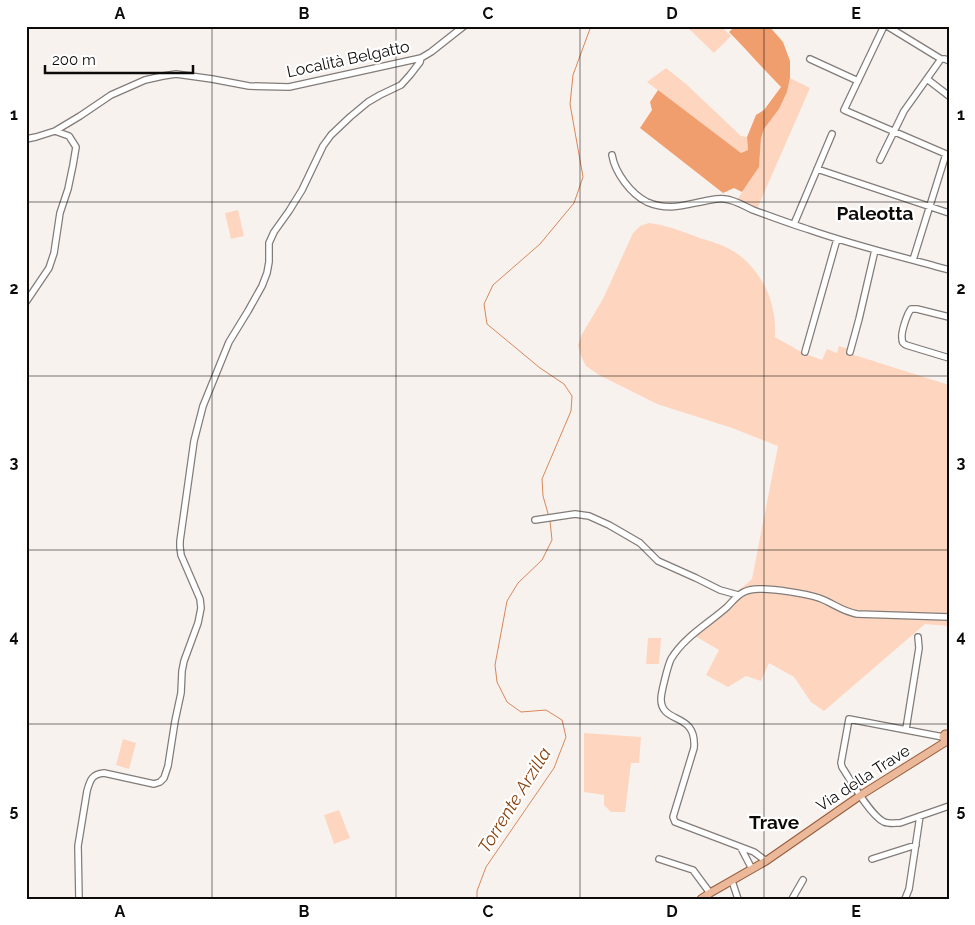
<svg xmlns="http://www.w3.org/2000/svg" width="975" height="925" font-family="Raleway,sans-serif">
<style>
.green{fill:#fed5be}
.forest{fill:#f19e6f}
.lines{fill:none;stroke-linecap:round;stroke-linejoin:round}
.stream{stroke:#d88759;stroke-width:1}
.minor-casing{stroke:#827c79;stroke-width:8}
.major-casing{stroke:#955c3b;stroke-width:9}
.minor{stroke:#fff;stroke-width:5.5}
.major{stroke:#ebb89a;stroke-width:7}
.grid{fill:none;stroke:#0d0b0a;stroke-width:1;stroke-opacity:0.55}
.labels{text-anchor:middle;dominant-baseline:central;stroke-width:4.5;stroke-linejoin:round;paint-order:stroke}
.street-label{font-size:16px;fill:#0d0b0a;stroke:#fff}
.water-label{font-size:18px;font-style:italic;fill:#893f06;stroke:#fff}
.quarter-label{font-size:19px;font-weight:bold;fill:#0d0b0a;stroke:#fff}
.neatline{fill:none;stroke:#0d0b0a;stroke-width:2}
.grid-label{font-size:16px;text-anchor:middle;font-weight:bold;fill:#0d0b0a}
</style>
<rect width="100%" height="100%" fill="#f8f2ef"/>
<path class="green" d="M686 26H691L695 29 698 26H721L731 36 714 53Z
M666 68 686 84 741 136 747 137 748 150 741 153 647 82Z
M790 78 810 88 757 209 737 200 759 167 761 138 764 129 779 109 787 92Z
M238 210 244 236 231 239 225 213Z
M649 223C666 225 681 231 697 237 709 241 722 244 733 251 753 263 769 287 773 310 775 318 775 328 775 337L803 353 822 360 827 349 837 353 839 346 849 349 848 353 949 385V626L925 624 824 711 811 702 794 677 769 663 761 681 746 676 728 687 706 675 719 650 695 636 740 596 737 592 752 579 778 446 732 428 657 404 599 375 586 366 581 356 578 345 582 334 603 299 633 233 640 226Z
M648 638H661L659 664H646Z
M584 733 641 737 639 763H631L625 812H611L604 805V795L584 792Z
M123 739 136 743 129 769 116 765Z
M339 810 350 838 334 844 324 815Z"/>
<path class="forest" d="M735 26H769L783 42 790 61V78L787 92 779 109 764 129 761 138 759 167 742 192 734 188 723 193 640 128 652 110 650 102 658 90 741 153 748 150 747 137 756 115 764 110 781 87C763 69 747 50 729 32Z"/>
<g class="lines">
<path class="stream" d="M549 517 543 496 542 479 571 411 572 396 564 384 540 368 487 324 484 304 493 285 540 244 574 203 583 177 570 104 573 75 591 26
M477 899V891L486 867 554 768 566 737 562 720 546 710 521 712 507 702 497 682 495 665 507 601 518 583 542 560 552 540 550 521"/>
<defs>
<path id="minor" d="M884 26 844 110 946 154 913 260
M887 26 941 59H945L949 61
M810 59 858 81
M927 79 949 96
M26 139 36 137 55 131 80 116 111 95 145 80 163 76 176 74 212 79 249 86 289 87 421 58 431 52 464 26
M612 155C615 173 631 194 647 202 670 212 687 204 710 200 715 199 720 198 725 199 735 200 744 206 753 210 772 217 791 224 810 230 856 246 903 257 949 270
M880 160 904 111 941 59
M817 169 949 213
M794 224 832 134
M26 302 49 268 54 253 60 213 68 189 73 165 76 147 69 136 55 131
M949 317 917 309H911C907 314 901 332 902 338 902 343 903 343 906 345L949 358
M805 352 837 239
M850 352 859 319 875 250
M535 520 575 514 589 516 609 525 640 543 658 561 696 578 720 590 738 595
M906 729 919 648 918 637
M943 737 849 719 841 763 842 767C851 781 870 815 884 822 889 824 895 823 900 823L949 806
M741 848 752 869
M659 859 693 870 710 893
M872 859 916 845
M766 861 754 852 675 822 673 817 694 748C697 711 661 725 661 699 661 693 668 665 671 659 684 637 708 624 727 607 732 602 737 595 744 592 748 590 754 589 759 589 774 589 804 593 819 598 833 603 841 611 857 614L949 617
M732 881 738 899
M79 899 78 846 87 791C90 780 92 774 104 773L154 784 160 782 164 778 168 766 175 721 181 693 182 671 184 661 198 623 201 608 200 599 181 555 180 547V541L194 441 203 406 229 342 248 311 262 286 267 273 269 262V243L274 232 289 211 302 190 323 146 331 135 350 117 368 102 380 95 401 85 410 75 420 62 421 58
M792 899 803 880
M905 899 909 889 920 816"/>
<path id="major" d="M948 741H945L943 737 945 734H949
M701 899 710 893 766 861 861 795 947 741"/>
</defs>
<use href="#minor" class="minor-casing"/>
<use href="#major" class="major-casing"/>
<use href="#minor" class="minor"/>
<use href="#major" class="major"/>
</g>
<path class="grid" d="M212 26V899M396 26V899M580 26V899M764 26V899M26 202H949M26 376H949M26 550H949M26 724H949"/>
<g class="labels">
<g class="street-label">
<text transform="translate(348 59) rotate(-12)">Località Belgatto</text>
<text transform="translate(863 778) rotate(-33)">Via della Trave</text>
</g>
<g class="water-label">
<text transform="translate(514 800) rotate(-58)">Torrente Arzilla</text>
</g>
<g class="quarter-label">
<text x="875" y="213">Paleotta</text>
<text x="774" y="822">Trave</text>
</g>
</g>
<rect width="975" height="925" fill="none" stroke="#ffffff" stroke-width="55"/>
<path d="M45 65v8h148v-8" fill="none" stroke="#0d0b0a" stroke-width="2.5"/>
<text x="52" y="65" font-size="15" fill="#0d0b0a" stroke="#ffffff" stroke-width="4" paint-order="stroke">200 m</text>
<rect x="28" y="28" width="920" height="870" class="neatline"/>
<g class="grid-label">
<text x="120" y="19">A</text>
<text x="304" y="19">B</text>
<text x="488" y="19">C</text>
<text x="672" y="19">D</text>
<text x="856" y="19">E</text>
<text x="14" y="120">1</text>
<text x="961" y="120">1</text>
<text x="14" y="294">2</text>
<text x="961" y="294">2</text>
<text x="14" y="468">3</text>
<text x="961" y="468">3</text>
<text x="14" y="642">4</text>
<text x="961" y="642">4</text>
<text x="14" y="816">5</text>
<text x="961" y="816">5</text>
<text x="120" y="917">A</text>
<text x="304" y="917">B</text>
<text x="488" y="917">C</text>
<text x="672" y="917">D</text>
<text x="856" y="917">E</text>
</g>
</svg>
